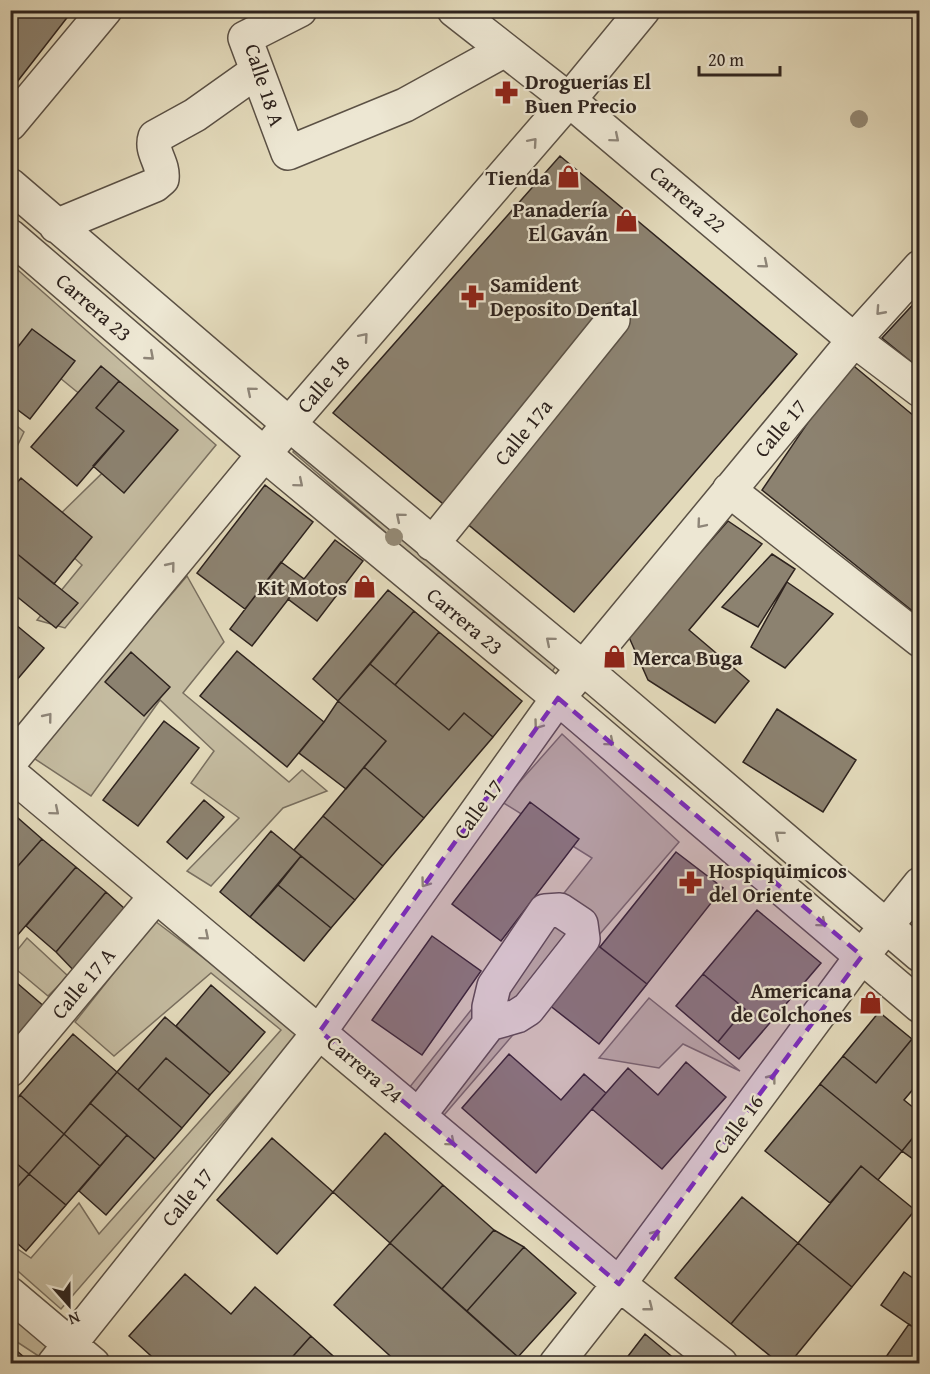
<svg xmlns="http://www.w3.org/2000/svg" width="930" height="1374" font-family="'Gentium Book Plus',serif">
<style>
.green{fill:#c4bba0;stroke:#796f5f;stroke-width:1.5}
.building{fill:#8c8270;stroke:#2e231e;stroke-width:1.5}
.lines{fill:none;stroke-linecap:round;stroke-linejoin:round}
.minor-casing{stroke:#5b5145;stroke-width:36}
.minor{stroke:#ede7d3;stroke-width:33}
.tree{fill:#948a76}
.oneway{stroke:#8e8578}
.marked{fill:#7b2cbf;fill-opacity:0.2;stroke:#7b2cbf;stroke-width:4.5;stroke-dasharray:12 8;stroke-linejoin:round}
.labels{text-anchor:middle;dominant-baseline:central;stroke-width:4.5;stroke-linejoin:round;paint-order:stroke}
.poi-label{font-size:21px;font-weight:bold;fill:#2e231e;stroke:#ede7d3;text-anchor:start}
.street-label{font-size:21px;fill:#2e231e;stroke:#ede7d3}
</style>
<rect width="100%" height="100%" fill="#e3dabb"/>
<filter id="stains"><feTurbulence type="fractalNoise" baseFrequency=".00333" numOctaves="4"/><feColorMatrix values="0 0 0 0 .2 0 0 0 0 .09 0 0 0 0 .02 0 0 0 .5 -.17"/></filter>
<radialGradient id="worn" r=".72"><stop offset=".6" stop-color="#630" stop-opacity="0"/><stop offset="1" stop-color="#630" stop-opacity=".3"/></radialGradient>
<path class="green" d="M10 263 216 445 65 628 37 620 82 565 44 530 136 440 11 338Z
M11 421 24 432 11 459Z
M300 445 557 664 550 675 293 452Z
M187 576 224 642 183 693 289 782 302 770 327 791 283 808 211 886 187 871 239 818 191 783 214 751 160 700 91 796 32 757Z
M562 734 679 842 438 1122 409 1088 592 858 502 802Z
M155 921 301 1032 61 1309 11 1265 10 1244 31 1258 79 1203 99 1234 281 1030 211 973 114 1056 75 1022Z
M27 938 68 976 48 996 11 965V958Z
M649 998 740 1071 683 1044 659 1068 599 1058Z
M10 1305 59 1340 40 1357 11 1338Z"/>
<path class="building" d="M10 10H73L10 91Z
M560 156 797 354 574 612 333 413Z
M920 297V369L882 338Z
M32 329 75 361 30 419 10 404V357Z
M849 362 920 421V617L762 490Z
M101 366 119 381 96 408 124 431 77 486 31 447Z
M119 381 178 430 124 493 93 466 124 431 96 408Z
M21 478 92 537 54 584 10 548V491Z
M265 485 313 522 245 609 197 573Z
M728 521 762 544 689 630 749 681 715 723 648 680 628 635Z
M335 540 363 561 317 621 288 599Z
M10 548 78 603 56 628 10 591Z
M772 554 795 569 758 627 722 607Z
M281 562 304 579 252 646 230 629Z
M787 582 833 614 785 668 751 647Z
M388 590 414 611 338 701 313 679Z
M414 611 439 632 395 685 370 664Z
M10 620 44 648 10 688Z
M439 632 522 701 493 737 464 713 449 730 395 685Z
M237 651 324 722 287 767 200 696Z
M131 652 170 687 144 716 105 682Z
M370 664 449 730 464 713 493 737 424 818 364 767 386 741 338 701Z
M338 701 386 741 346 789 299 753 324 722Z
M777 709 856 760 823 812 743 762Z
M164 721 199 748 138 826 103 800Z
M364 767 424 818 383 866 323 816Z
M204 800 224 817 187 859 167 842Z
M530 802 579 839 501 941 452 904Z
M10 811 42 839 10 875Z
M323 816 383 866 355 900 294 850Z
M271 831 301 856 250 917 220 892Z
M42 839 76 867 10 944V875Z
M676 852 723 888 647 984 600 947Z
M301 856 355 900 331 928 278 885Z
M76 867 106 892 56 952 26 926Z
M278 885 331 928 304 961 250 917Z
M106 892 133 916 79 976 56 952Z
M757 910 821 963 739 1059 718 1042 745 1009 703 974Z
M432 936 481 971 422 1055 372 1020Z
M592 941 647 984 599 1044 544 1001Z
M703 974 745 1009 718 1042 676 1006Z
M10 977 53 1014 10 1065Z
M211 985 265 1032 230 1073 176 1026Z
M879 1012 912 1039 876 1083 843 1056Z
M165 1017 230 1073 210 1095 166 1058 138 1090 117 1072Z
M73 1034 117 1072 64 1134 20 1095Z
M912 1039 920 1045V1081L904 1100 920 1113V1129L902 1151 820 1084 843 1056 876 1083Z
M509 1054 561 1100 584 1074 606 1093 536 1173 462 1108Z
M166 1058 210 1095 182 1128 138 1090Z
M686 1062 726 1097 662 1169 592 1109 628 1068 658 1095Z
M117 1072 182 1128 155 1159 90 1103Z
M820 1084 902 1151 878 1180 861 1166 830 1203 765 1151Z
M20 1095 64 1134 29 1174 10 1158V1106Z
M90 1103 127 1135 100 1166 64 1134Z
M920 1129V1164L902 1151Z
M385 1133 443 1185 390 1243 333 1192Z
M64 1134 100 1166 66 1205 29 1174Z
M127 1135 155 1159 106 1215 79 1191Z
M272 1138 333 1192 277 1254 217 1200Z
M10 1158 29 1174 10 1195Z
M861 1166 915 1210 852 1287 798 1243Z
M29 1174 66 1205 26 1251 10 1237V1195Z
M443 1185 494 1230 442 1289 390 1243Z
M742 1197 798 1243 731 1324 675 1278Z
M494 1230 524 1247 467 1311 442 1289Z
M390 1243 518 1357 513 1364H399L334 1305Z
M798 1243 852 1287 789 1364H780L731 1324Z
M524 1247 576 1293 518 1357 467 1311Z
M904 1272 920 1283V1332L881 1305Z
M185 1274 231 1314 255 1287 311 1336 286 1364H160L129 1336Z
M909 1324 920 1332V1364H881Z
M645 1334 676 1360 673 1364H622Z
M311 1336 342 1364H286Z
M10 1345 32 1364H10Z"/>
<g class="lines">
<defs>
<path id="minor" d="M300 10 245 38 288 153 405 105 505 50
M454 10 569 100 854 340 920 390
M10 124 105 10
M10 185 289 424 582 667 920 955
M56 226 155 185 162 179C164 163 150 152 155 137L195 115 257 71
M10 236 264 454 558 698 920 1006
M729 490 920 640
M432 544 613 320
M10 762 289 424 569 100 643 10
M10 773 619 1284 721 1364
M10 1070 156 896
M419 1115 489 1024 517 1016 528 1009 583 939 581 924 560 910 545 911 494 986 489 1007V1024
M10 1294 93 1364
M54 1364 320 1031 558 698 854 340 920 267
M556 1364 619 1284 862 956 920 884"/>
</defs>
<use href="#minor" class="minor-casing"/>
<use href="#minor" class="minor"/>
</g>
<g class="tree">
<circle cx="859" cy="119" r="9"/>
<circle cx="394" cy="537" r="9"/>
</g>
<defs><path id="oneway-chevron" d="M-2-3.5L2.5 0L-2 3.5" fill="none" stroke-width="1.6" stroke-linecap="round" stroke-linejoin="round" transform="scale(1.5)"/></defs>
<g class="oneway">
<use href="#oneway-chevron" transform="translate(615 138) rotate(40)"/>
<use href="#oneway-chevron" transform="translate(533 142) rotate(-49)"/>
<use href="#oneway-chevron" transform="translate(764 264) rotate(40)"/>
<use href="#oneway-chevron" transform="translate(880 311) rotate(132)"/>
<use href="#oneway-chevron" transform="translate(364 337) rotate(-49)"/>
<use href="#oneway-chevron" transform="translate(150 356) rotate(41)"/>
<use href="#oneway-chevron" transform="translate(251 391) rotate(-140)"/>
<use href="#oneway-chevron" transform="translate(299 483) rotate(40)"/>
<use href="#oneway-chevron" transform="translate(400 517) rotate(-140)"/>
<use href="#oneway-chevron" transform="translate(701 524) rotate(130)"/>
<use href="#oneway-chevron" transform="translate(171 566) rotate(-51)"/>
<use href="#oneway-chevron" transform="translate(550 641) rotate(-140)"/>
<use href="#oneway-chevron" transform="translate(48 717) rotate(-51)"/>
<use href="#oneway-chevron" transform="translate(538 725) rotate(126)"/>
<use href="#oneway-chevron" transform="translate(610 742) rotate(40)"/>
<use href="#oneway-chevron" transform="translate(55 811) rotate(40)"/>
<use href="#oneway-chevron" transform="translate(779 835) rotate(-140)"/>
<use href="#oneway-chevron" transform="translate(425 883) rotate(126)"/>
<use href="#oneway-chevron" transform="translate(822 923) rotate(40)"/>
<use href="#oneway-chevron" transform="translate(205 936) rotate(40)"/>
<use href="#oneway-chevron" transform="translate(772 1078) rotate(-53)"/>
<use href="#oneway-chevron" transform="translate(451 1142) rotate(40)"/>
<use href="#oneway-chevron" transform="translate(656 1234) rotate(-53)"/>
<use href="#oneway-chevron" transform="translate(649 1307) rotate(38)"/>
</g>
<path class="marked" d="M558 698 862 956 619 1284 320 1031Z"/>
<defs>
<symbol id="pharmacy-bare" viewBox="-9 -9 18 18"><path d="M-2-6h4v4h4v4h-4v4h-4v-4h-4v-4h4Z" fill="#8f2418" stroke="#ede7d3" stroke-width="2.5" paint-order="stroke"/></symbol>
<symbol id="shop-bare" viewBox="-9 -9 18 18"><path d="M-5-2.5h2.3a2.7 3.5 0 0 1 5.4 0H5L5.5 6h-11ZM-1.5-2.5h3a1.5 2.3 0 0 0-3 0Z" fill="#8f2418" stroke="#ede7d3" stroke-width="2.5" paint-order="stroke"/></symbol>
</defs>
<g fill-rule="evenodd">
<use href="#pharmacy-bare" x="490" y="76" width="33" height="33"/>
<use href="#shop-bare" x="552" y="160" width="33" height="33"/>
<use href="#shop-bare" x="610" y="204" width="33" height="33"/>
<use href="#pharmacy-bare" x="456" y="280" width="33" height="33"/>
<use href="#shop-bare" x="348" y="570" width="33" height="33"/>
<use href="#shop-bare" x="598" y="640" width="33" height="33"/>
<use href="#pharmacy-bare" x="674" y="866" width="33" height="33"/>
<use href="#shop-bare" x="854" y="986" width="33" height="33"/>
</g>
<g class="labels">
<g class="poi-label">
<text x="525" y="81">Droguerias El<tspan x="525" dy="24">Buen Precio</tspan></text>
<text x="550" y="177" text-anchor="end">Tienda</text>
<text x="608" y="209" text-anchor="end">Panadería<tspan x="608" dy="24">El Gaván</tspan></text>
<text x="490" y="284">Samident<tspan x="490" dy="24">Deposito Dental</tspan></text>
<text x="347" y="587" text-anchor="end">Kit Motos</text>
<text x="633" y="657">Merca Buga</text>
<text x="709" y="870">Hospiquimicos<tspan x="709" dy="24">del Oriente</tspan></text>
<text x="852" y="990" text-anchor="end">Americana<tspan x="852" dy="24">de Colchones</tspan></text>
</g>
<g class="street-label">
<text transform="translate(265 85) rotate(72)">Calle 18 A</text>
<text transform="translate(688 199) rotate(40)">Carrera 22</text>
<text transform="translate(94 307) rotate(41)">Carrera 23</text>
<text transform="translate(323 384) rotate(-49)">Calle 18</text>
<text transform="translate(780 428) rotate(-50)">Calle 17</text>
<text transform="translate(523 432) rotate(-51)">Calle 17a</text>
<text transform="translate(465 621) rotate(40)">Carrera 23</text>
<text transform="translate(478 809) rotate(-54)">Calle 17</text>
<text transform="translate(83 983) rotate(-50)">Calle 17 A</text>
<text transform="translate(365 1069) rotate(40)">Carrera 24</text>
<text transform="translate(738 1124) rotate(-53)">Calle 16</text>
<text transform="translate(187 1197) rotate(-51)">Calle 17</text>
</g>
</g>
<rect width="930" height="1374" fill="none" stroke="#e3dabb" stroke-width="36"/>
<rect x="12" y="12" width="906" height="1350" fill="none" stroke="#2e231e" stroke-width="3"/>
<rect x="18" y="18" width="894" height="1338" fill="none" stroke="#2e231e" stroke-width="1.5"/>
<g transform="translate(69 1305) rotate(159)" stroke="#ede7d3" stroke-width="4.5" paint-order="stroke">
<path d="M0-4.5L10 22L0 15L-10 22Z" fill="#2e231e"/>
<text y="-9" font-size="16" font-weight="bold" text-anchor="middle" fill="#2e231e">N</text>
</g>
<path d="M699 66v9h81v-9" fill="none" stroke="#2e231e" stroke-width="3"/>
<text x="708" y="66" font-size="18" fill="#2e231e" stroke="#ede7d3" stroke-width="4.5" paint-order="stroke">20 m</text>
<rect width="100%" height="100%" filter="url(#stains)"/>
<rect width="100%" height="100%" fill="url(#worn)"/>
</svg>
